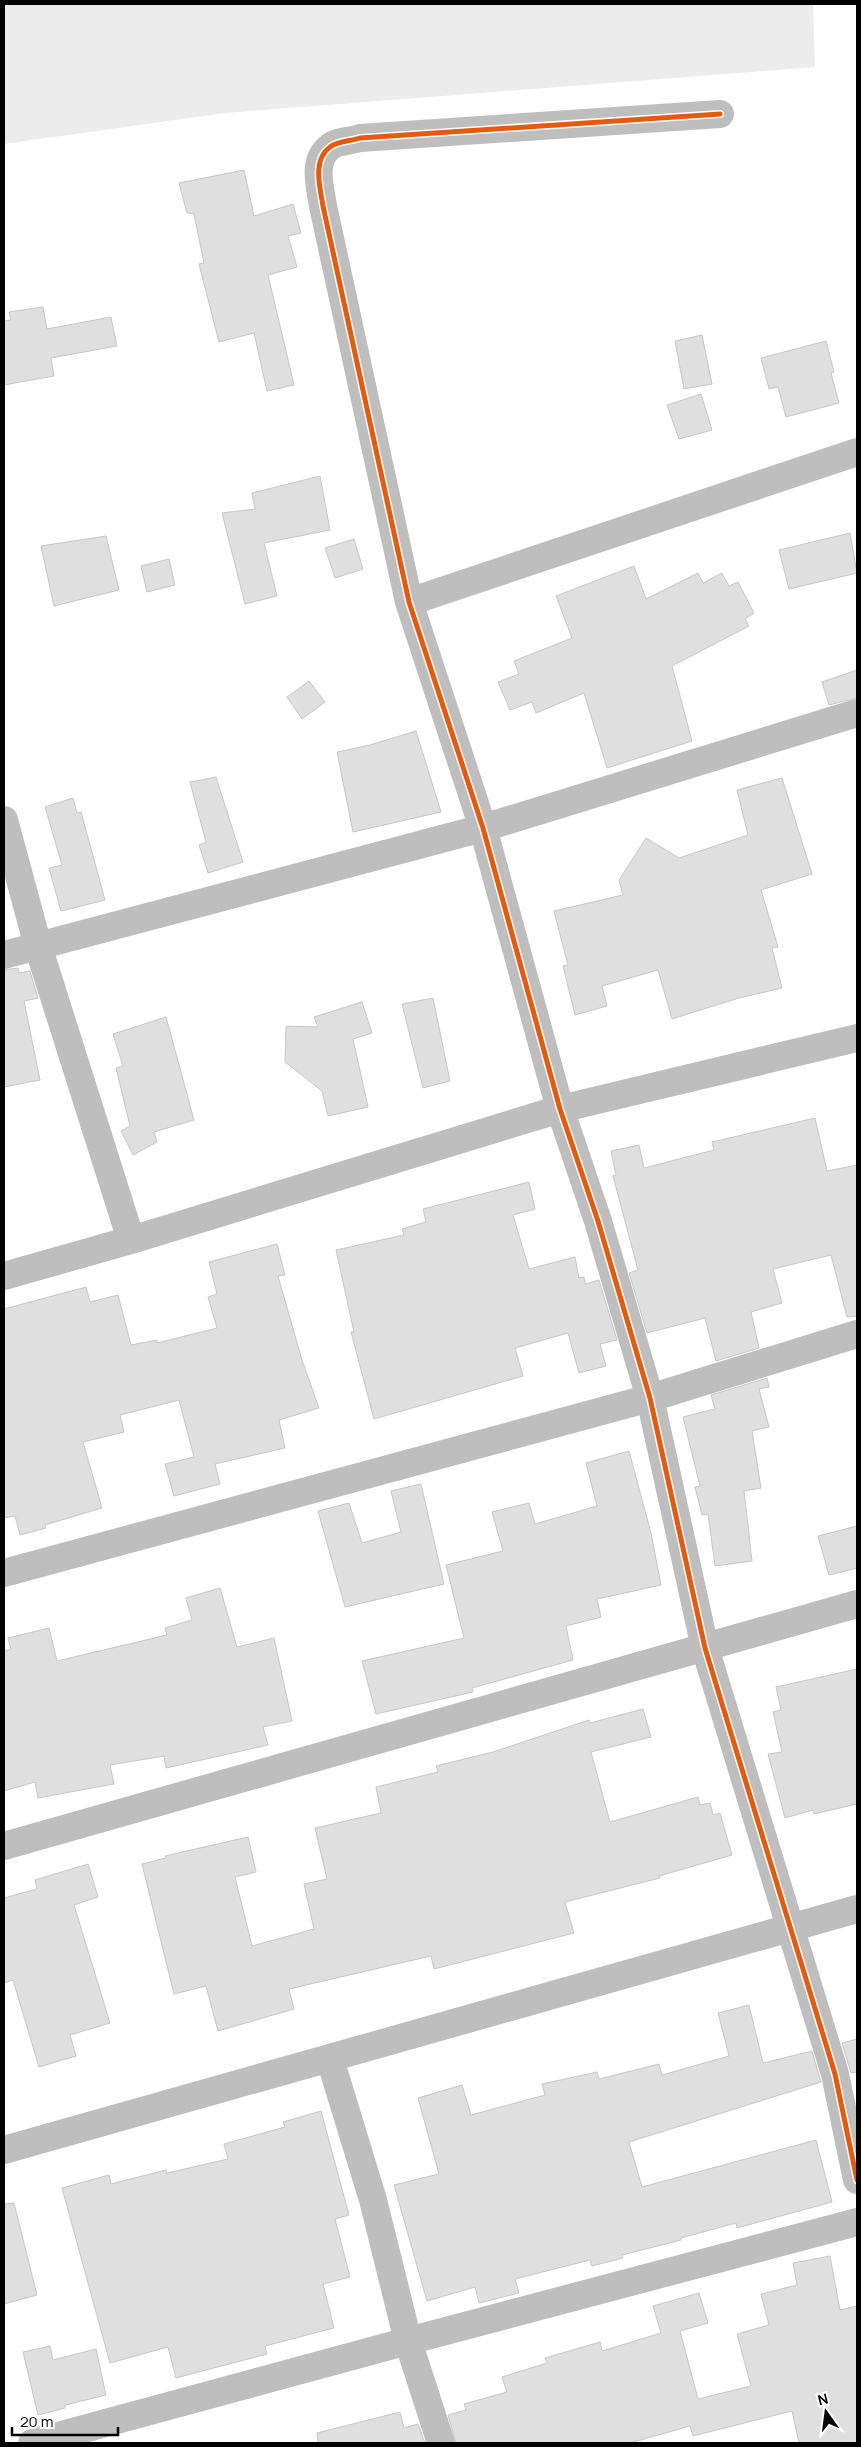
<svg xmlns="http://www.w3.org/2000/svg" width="861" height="2447" font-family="Manrope,sans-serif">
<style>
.green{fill:#ececec}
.building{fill:#dfdfdf;stroke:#c7c7c7}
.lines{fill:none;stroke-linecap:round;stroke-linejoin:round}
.minor{stroke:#bebebe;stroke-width:28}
.cycleway-casing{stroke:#fff;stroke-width:8}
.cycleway{stroke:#e8590c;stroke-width:5}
</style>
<rect width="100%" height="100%" fill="#fff"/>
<path class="green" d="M4 4H813L815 67 225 113 4 144Z"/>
<path class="building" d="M244 170 254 216 293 204 301 233 288 236 297 267 268 275 294 385 267 391 254 333 219 342 199 264 204 263 194 214 187 213 179 183Z
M43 307 47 329 111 317 117 346 51 358 54 376 4 385V321L11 320 9 312Z
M702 335 712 384 684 389 675 341Z
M826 341 834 372 831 373 839 403 786 417 778 387 769 389 761 358Z
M701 394 712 430 679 439 667 405Z
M320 476 330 530 264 543 277 596 245 604 222 513 255 509 252 493Z
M850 533 857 573 789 589 779 550Z
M106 536 119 590 54 606 41 546Z
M354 539 363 569 335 578 325 548Z
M169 559 175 585 147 592 141 566Z
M634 566 646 599 698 573 703 583 722 573 729 586 738 582 754 613 745 619 749 626 672 666 692 741 607 768 584 693 536 713 532 702 510 710 498 682 519 674 514 661 572 638 556 596Z
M857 670V698L829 705 822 682Z
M309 681 325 702 302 719 287 697Z
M416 731 441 812 353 832 337 752 370 745Z
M216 777 243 862 208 873 199 845 206 842 190 782Z
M782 778 812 874 761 890 778 947 772 948 782 988 739 998 672 1019 658 970 602 986 607 1006 575 1015 563 966 568 965 554 911 623 895 619 880 646 838 679 858 748 835 737 790Z
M73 798 77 813 81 812 105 900 61 911 49 868 62 865 45 807Z
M18 968 19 973 30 971 38 998 24 1001 40 1080 4 1087V970Z
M433 998 450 1081 423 1088 402 1004Z
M362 1002 372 1033 353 1039 368 1107 328 1116 322 1091 285 1062 286 1026 318 1027 314 1017Z
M166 1017 194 1120 154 1132 157 1142 133 1155 121 1131 130 1126 116 1068 123 1066 113 1034Z
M815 1118 827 1171 857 1165V1316L847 1317 831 1255 773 1269 782 1303 751 1312 759 1348 716 1361 705 1318 647 1333 629 1273 638 1270 613 1176 616 1175 611 1151 639 1145 644 1168 714 1150 712 1142Z
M529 1182 535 1209 513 1215 529 1269 575 1257 579 1278 584 1277 585 1284 599 1280 617 1340 600 1344 606 1366 579 1373 568 1333 515 1348 523 1376 374 1419 351 1332H354L336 1250 404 1235 402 1229 426 1222 423 1209Z
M277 1244 285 1275 278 1276 302 1360 319 1408 279 1420 285 1448 215 1464 220 1484 174 1496 165 1464 194 1457 179 1400 120 1415 124 1432 83 1442 102 1508 45 1525 46 1528 20 1535 15 1516 4 1518V1309L86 1287 90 1302 118 1295 131 1345 157 1340V1343L217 1328 208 1297 217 1294 209 1262Z
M767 1378 769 1387 759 1389 769 1427 752 1431 761 1488 744 1491 752 1561 715 1566 708 1514 702 1515 695 1487 700 1486 683 1417 715 1409 711 1395Z
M629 1451 651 1533 661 1585 597 1599 601 1617 566 1626 573 1660 472 1688 473 1692 376 1714 362 1661 464 1638 446 1565 503 1551 492 1512 529 1503 535 1524 597 1506 586 1463Z
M421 1484 444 1584 345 1607 318 1511 349 1503 362 1543 401 1532 391 1491Z
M857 1526V1568L829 1575 818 1536Z
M220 1588 237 1647 274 1638 292 1721 263 1727 268 1745 166 1768 164 1756 110 1765 114 1784 38 1798 35 1782 4 1791V1651L11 1649 8 1638 49 1628 57 1661 167 1635 165 1628 192 1620 186 1598Z
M857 1669V1804L814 1814 813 1810 785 1818 768 1754 782 1752 773 1712 781 1710 776 1687Z
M643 1709 651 1737 591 1752 610 1822 698 1797 700 1805 710 1803 713 1815 720 1813 732 1855 659 1876 660 1878 565 1902 574 1933 434 1969 431 1956 289 1989 294 2009 218 2031 206 1986 174 1994 142 1864 166 1858 165 1856 248 1837 256 1872 235 1877 252 1946 314 1929 304 1884 327 1879 315 1828 381 1813 376 1787 438 1772 436 1766 493 1752 589 1720 590 1723Z
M88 1864 98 1897 74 1905 110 2023 70 2035 76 2056 39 2067 13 1980 4 1983V1898L37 1889 35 1880Z
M749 2005 763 2063 812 2051 821 2082 629 2142 642 2187 816 2140 832 2202 737 2228 736 2223 681 2238V2240L622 2255 623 2258 592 2266 590 2260 515 2279 519 2293 479 2303 475 2287 427 2301 394 2185 439 2174 418 2098 462 2085 471 2115 545 2095 542 2084 597 2072 599 2079 659 2064 662 2075 729 2056 718 2013Z
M857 2039V2072L851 2073 842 2043Z
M321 2111 349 2215 335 2219 350 2277 323 2284 334 2328 265 2346 267 2354 176 2378 168 2347 110 2363 62 2188 109 2175 111 2184 166 2170 167 2173 228 2159 224 2144 285 2127 283 2122Z
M14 2203 37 2295 4 2304V2204Z
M830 2256 840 2310 857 2306V2443H799L792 2411 693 2436 690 2426 630 2443H456L448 2415 466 2410 464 2404 507 2392 502 2377 547 2363 545 2358 600 2342 602 2351 661 2333 653 2306 699 2293 708 2323 680 2331 698 2399 751 2386 737 2334 769 2325 761 2294 797 2285 793 2263Z
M50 2346 53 2360 96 2349 106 2395 65 2405V2408L38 2415 23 2352Z
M400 2412 404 2428 418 2424 425 2443H318L317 2433Z"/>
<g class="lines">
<path class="minor" d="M720 114 360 138C352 141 337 141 330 147 312 160 320 187 323 206L409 602 483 828 560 1109 598 1221 650 1398 705 1648 835 2074 857 2180
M409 602 857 452
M4 820 38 946 131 1240
M4 955 483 828 857 713
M4 1276 131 1240 560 1109 857 1038
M4 1573 650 1398 857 1334
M4 1846 857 1604
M330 2059 373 2200 408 2341 441 2443
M4 2150 857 1909
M32 2443 408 2341 857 2222"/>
<defs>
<path id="cycleway" d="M720 114 360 138C352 141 337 141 330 147 312 160 320 187 323 206L409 602 483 828 560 1109 598 1221 650 1398 705 1648 835 2074 857 2180"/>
</defs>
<use href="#cycleway" class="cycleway-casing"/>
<use href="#cycleway" class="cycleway"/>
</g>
<rect width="861" height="2447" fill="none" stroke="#000000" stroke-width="10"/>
<g transform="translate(826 2412) rotate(346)" stroke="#ffffff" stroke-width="4" paint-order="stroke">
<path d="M0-4L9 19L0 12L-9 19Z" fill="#000000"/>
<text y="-8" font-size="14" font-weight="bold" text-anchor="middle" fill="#000000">N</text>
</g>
<path d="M12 2427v8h106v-8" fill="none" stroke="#000000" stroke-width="2.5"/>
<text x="20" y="2427" font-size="15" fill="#000000" stroke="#ffffff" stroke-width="4" paint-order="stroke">20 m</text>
</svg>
